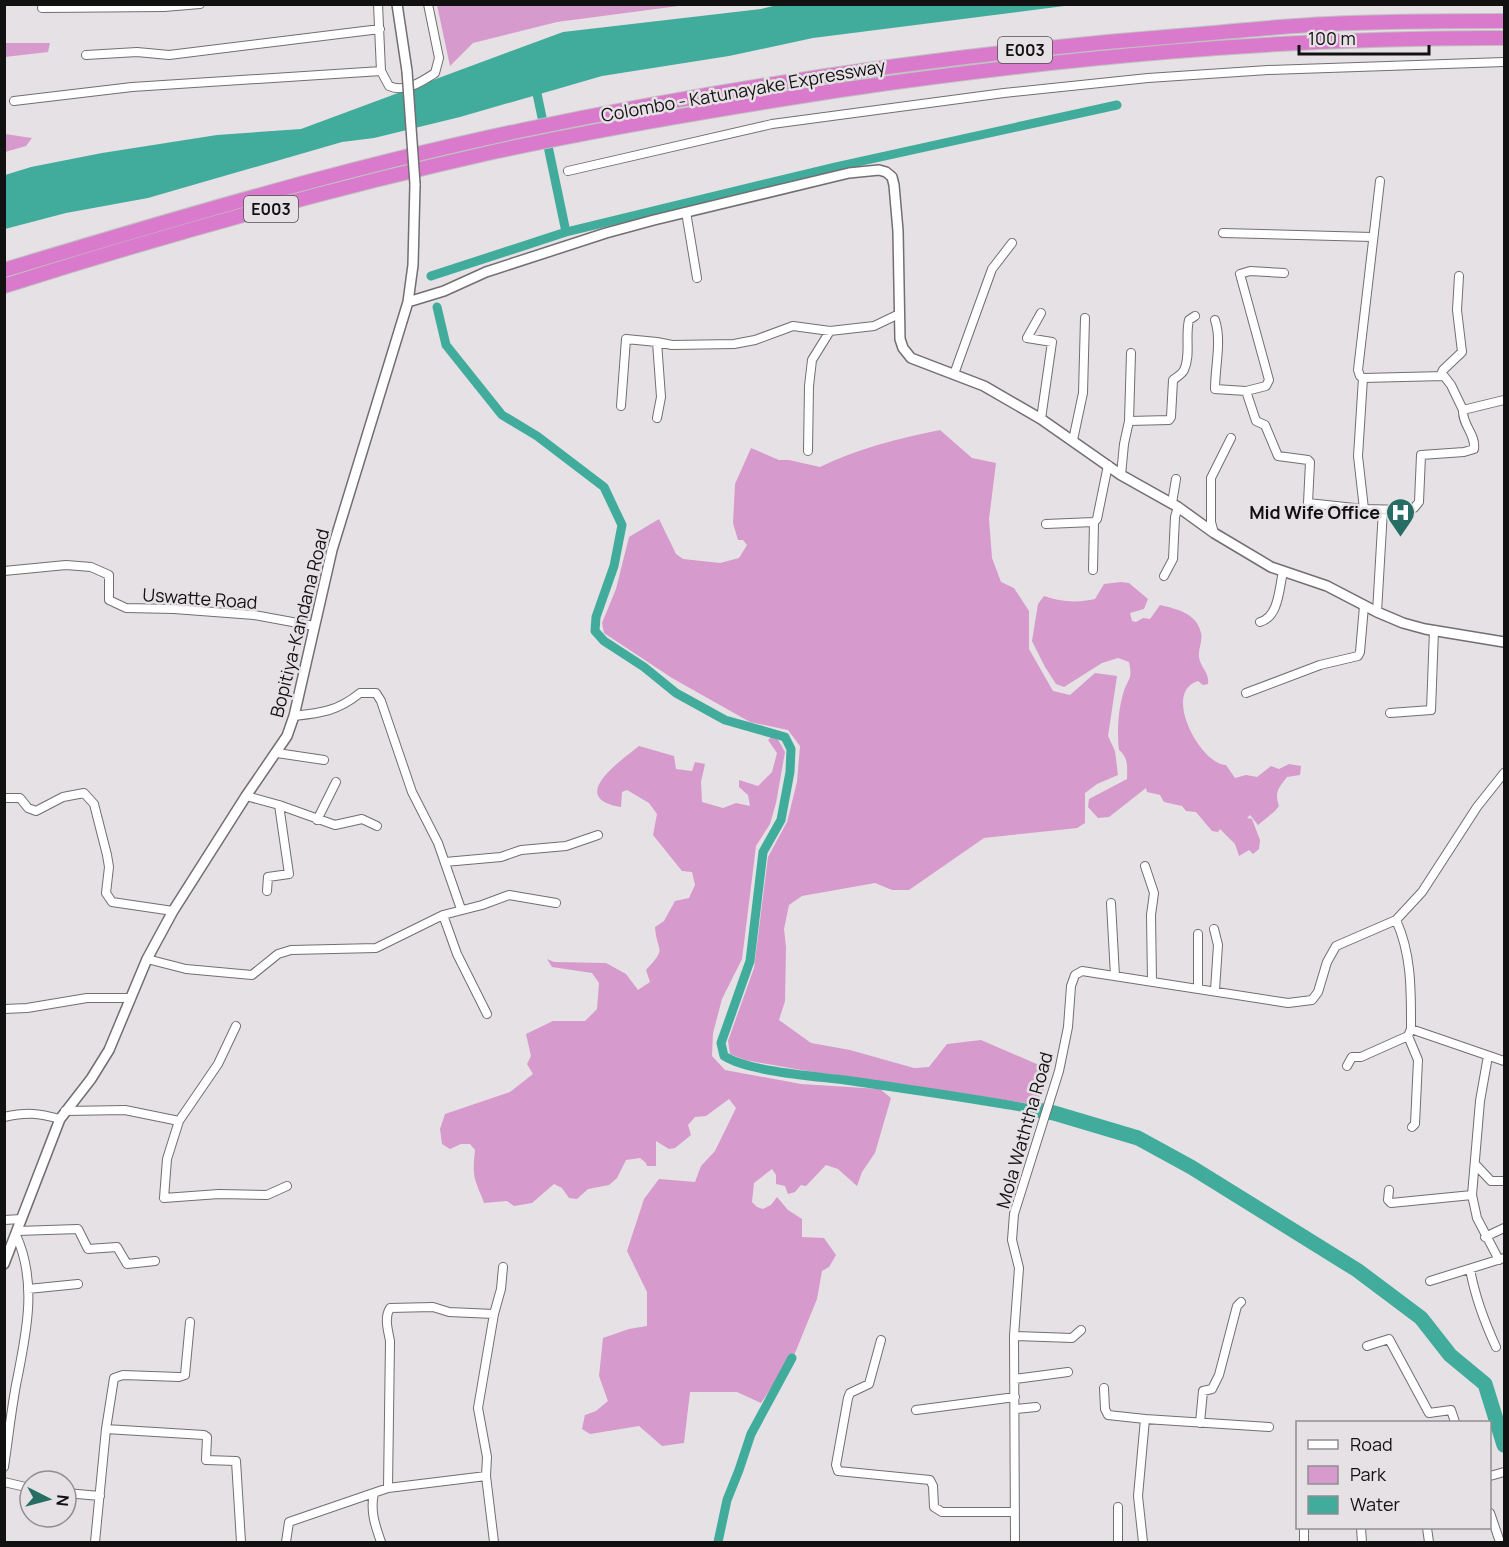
<svg xmlns="http://www.w3.org/2000/svg" width="1509" height="1547" font-family="Manrope,sans-serif">
<style>
.green{fill:#d69acc}
.water{fill:#41ac9c}
.lines{fill:none;stroke-linecap:round;stroke-linejoin:round}
.canal{stroke:#41ac9c;stroke-width:9}
.river{stroke:#41ac9c;stroke-width:15}
.minor-casing{stroke:#726e72;stroke-width:10}
.tertiary-casing{stroke:#726e72;stroke-width:12}
.motorway-casing{stroke:#c1c1c1;stroke-width:16}
.minor{stroke:#fff;stroke-width:8}
.tertiary{stroke:#fff;stroke-width:9}
.motorway{stroke:#da7acc;stroke-width:14}
.tertiary-bridge-casing{stroke:#726e72;stroke-width:12;stroke-linecap:butt}
.tertiary-bridge{stroke:#fff;stroke-width:9}
.labels{text-anchor:middle;dominant-baseline:central;stroke-width:5;stroke-linejoin:round;paint-order:stroke}
.shield{fill:#e6e1e5;stroke:#524f51;stroke-width:1.5}
.shield-label{font-size:16px;font-weight:bold;fill:#121112}
.street-label{font-size:18px;fill:#121112;stroke:#e6e1e5}
.poi-label{font-size:18px;font-weight:bold;fill:#121112;stroke:#e6e1e5;text-anchor:end}
</style>
<rect width="100%" height="100%" fill="#e6e1e5"/>
<path class="green" d="M437 5V4L686 5 557 22 473 43 450 66Z
M4 43H50L48 52 5 57Z
M5 134 32 138 26 146 5 152Z
M940 430 972 458 996 463 989 519 992 558 1001 582 1014 588 1029 611V649L1053 691 1070 695 1095 673 1117 676 1108 736 1115 751 1118 775 1097 784 1085 793V823L1077 828 984 838 909 890H892L875 883 802 896 789 905 784 929 786 947 785 1001 779 1020 811 1043 850 1050 914 1068 929 1067 947 1044 981 1040 1039 1065 1044 1092 1032 1104 801 1070 745 1060 730 1054 728 1041 754 968 768 857 787 822 797 782 800 746 788 730 750 722 672 678 604 633 602 623 616 589 629 537 659 519 676 554 683 559 720 563 739 558 747 545 743 540H738L733 523 735 484 751 448 779 460H789L820 467C857 449 899 438 940 430Z
M1121 582 1129 583 1148 599 1144 609 1130 613 1132 621 1136 622 1143 618 1150 619 1160 605C1176 609 1197 613 1201 633 1203 641 1198 649 1199 657 1200 667 1210 673 1208 684L1203 685 1198 681C1161 692 1201 765 1226 765L1235 778 1246 775 1257 777 1271 766 1279 769 1289 764 1301 766 1300 775 1287 777C1279 788 1274 791 1279 806L1275 811 1258 825 1250 815 1247 818 1252 819 1260 840 1259 849 1253 854 1249 850 1239 856 1235 844 1220 829 1218 832 1212 831 1196 812 1186 811 1182 806 1164 802 1160 795 1147 792 1146 788 1109 817 1098 818 1088 807 1089 799 1127 779C1127 768 1129 758 1119 750 1117 733 1118 711 1123 694 1128 677 1133 681 1129 662L1118 658 1102 663 1064 687 1056 684 1045 667 1032 641 1038 604 1044 596C1060 602 1078 603 1095 599L1104 584Z
M771 737 777 738 785 752 776 803 770 824 756 846 742 959 722 999 713 1033 712 1056 725 1070 801 1084 880 1089 891 1098 875 1153 862 1172 857 1186 838 1169 826 1165 806 1186 801 1185 795 1192 788 1194 785 1186 776 1184V1175L772 1169 754 1183 752 1202 757 1207 763 1209 771 1205 777 1197 788 1210 802 1219V1237L824 1238 836 1255 829 1267 822 1271 817 1299 795 1353 761 1403 737 1392H690L684 1443 662 1446 639 1426 590 1434 582 1429 585 1415 596 1411 608 1401 599 1376 603 1338 629 1329 647 1326V1292L627 1251 644 1199 659 1179 695 1182 701 1166 715 1151 736 1108 729 1099 706 1116 695 1117 688 1125 691 1135 675 1148 669 1149 656 1141V1166H647L646 1163 640 1158 626 1160 617 1178 609 1185 588 1189 577 1199 569 1198 562 1188 554 1184 532 1203 514 1206 507 1201 484 1203C482 1196 479 1192 477 1185 472 1174 474 1161 475 1150L470 1144H461L450 1149 442 1144 440 1129 445 1114 510 1092 533 1074 527 1064 531 1056 526 1034 553 1021H585L597 1009 599 983 592 973 552 967 547 959 554 962 606 963 626 974 638 990 650 982 646 970C668 946 657 954 655 927L664 921 675 901 689 898 695 885 692 872 682 871 653 835 657 814 649 803 627 790 622 792 621 807C567 798 619 762 639 746L674 756 676 769 692 771 695 762 705 764 701 782 702 802 723 808 736 803 750 806 748 795 739 787V780L758 786 772 772 777 753 768 740Z"/>
<path class="water" d="M781 4 1072 5 813 38 729 56 602 76 460 117 374 138 342 142 148 198 66 213 5 229V175L31 167 102 153 217 135 301 129 563 32 761 9Z"/>
<g class="lines">
<path class="canal" d="M535 84 566 232
M431 276 566 232 835 167 1117 105
M437 307 446 345 502 415 537 436 604 487 622 525 614 566 596 617 595 631 604 641 644 667 676 693 725 720 785 737 791 749 790 772 781 820 763 852 750 961 721 1043 724 1056C750 1072 813 1076 845 1080 908 1089 970 1098 1032 1109
M718 1542 727 1500 739 1470 751 1434 792 1358"/>
<path class="river" d="M1032 1109 1054 1113 1138 1138 1191 1167 1357 1270 1421 1318 1450 1355 1485 1384 1504 1445"/>
<defs>
<path id="minor" d="M378 4 381 71 389 86C405 93 421 82 435 73L439 58 428 4
M42 8 164 7 200 4
M86 55 137 52 169 55 380 29
M14 101 132 87 381 71
M568 171 772 124 1004 93 1148 78 1268 70 1504 62
M1380 181 1358 370 1360 376 1363 378 1444 376 1451 385 1463 410
M686 212 697 278
M1223 233 1372 237
M1284 273 1250 271 1240 274 1269 380 1266 386 1246 391 1256 421 1265 425 1278 456 1308 460 1310 462 1308 503 1364 509 1407 510 1414 508 1419 502 1421 455 1464 452 1474 449C1476 434 1462 425 1463 410L1504 400
M1215 320C1222 341 1215 366 1215 389L1246 391
M657 342 661 397 657 418
M954 374 992 269 1012 243
M1440 376 1443 370 1462 352 1457 310 1459 276
M1363 378 1358 456 1364 509
M621 406 626 339 657 342 672 345 734 344 755 340 793 326 830 331 874 326 899 314
M1041 419 1052 342 1027 338 1041 313
M1129 421 1131 353
M1073 440 1083 393 1085 318
M808 451 809 386 812 360 830 331
M1121 475 1124 444 1129 421 1169 420 1171 417 1173 380C1177 377 1182 374 1184 370 1191 356 1185 336 1189 320L1195 316
M1172 503 1176 479
M1046 524 1094 522 1097 519 1108 465
M1214 533 1211 522V478L1231 438
M1093 570 1094 522
M4 571 66 565 91 567 109 575V600L126 608 174 609 254 615 314 626
M1164 576 1173 559 1175 517 1178 507
M1377 612 1383 510
M1260 622C1279 617 1279 588 1283 572
M1246 693 1320 665 1358 656 1360 652 1364 606
M1390 713 1431 710 1434 630
M294 716C321 713 338 711 360 693H376L381 701 412 792 438 843 461 909
M277 753 324 760
M246 796 279 805 335 825 362 819 377 826
M4 798H20L28 808 36 811 63 797 84 793 94 804 107 855 109 867 106 893 112 902 173 911
M317 820 336 782
M445 862 501 857 521 850 566 846 598 835
M1145 866 1154 893 1151 915 1152 981
M267 891 268 877 289 874 279 805
M1111 903 1115 976
M443 915 457 954 487 1014
M1214 929 1218 945 1215 990
M147 959 186 969 252 975 278 954 291 950 376 948 443 915 482 905 509 895 556 903
M1198 988V934
M4 1009 27 1008 87 998H131
M236 1026 218 1064 179 1121 167 1159 164 1198 219 1194 267 1195 287 1186
M1411 1029 1504 1061
M1408 1036 1418 1060 1415 1124 1412 1127
M1488 1056 1480 1101 1472 1195 1477 1218 1499 1260
M1347 1066 1352 1057H1361L1408 1036 1411 1029C1411 992 1412 955 1396 920
M65 1111 125 1110 179 1121
M4 1117C27 1112 38 1113 60 1119
M1475 1164 1491 1181H1504
M1389 1190 1388 1200 1391 1203 1472 1195
M4 1220 21 1219
M17 1231 78 1229 88 1249 117 1247 127 1264 155 1261
M1485 1237 1504 1228
M1470 1269C1475 1297 1484 1321 1496 1347
M1430 1281 1504 1258
M28 1289 78 1284
M1014 1336 1072 1338 1081 1330
M881 1340 869 1384 850 1393 848 1398 836 1465 838 1471 930 1480 933 1486 934 1507 942 1512H1015
M1367 1346 1389 1339 1429 1413 1451 1410 1455 1422
M1015 1379 1068 1372
M1104 1388 1105 1409 1108 1415 1145 1419
M1016 1409 1036 1407
M916 1410 1015 1397
M1200 1423 1203 1391 1212 1389 1219 1375 1237 1306 1241 1302
M106 1429 204 1435 207 1437 206 1460 236 1461 241 1542
M4 1467C8 1440 11 1412 16 1385 26 1335 38 1283 16 1235
M1490 1476 1504 1472
M4 1482 30 1488
M388 1488 390 1341C388 1330 384 1318 390 1308L433 1307 449 1312 494 1314
M66 1493 100 1496
M374 1493C370 1511 375 1525 381 1542
M1490 1513 1500 1542
M1361 1528 1362 1542
M1427 1528 1429 1542
M1304 1529V1542
M95 1542 106 1429 114 1378 123 1375 179 1377 185 1375 190 1322
M286 1542 289 1522 388 1488 486 1476
M494 1542 486 1476 487 1457 478 1408 494 1314 501 1289 503 1267
M1015 1542 1014 1336 1019 1268 1012 1240 1014 1214 1059 1071 1068 1027 1071 986 1075 975 1082 971 1288 1003 1312 1000 1318 992 1327 962 1336 946 1396 920 1422 892 1477 807 1504 773
M1118 1542V1507
M1143 1542 1138 1496 1145 1419 1269 1427"/>
<path id="tertiary" d="M397 4 407 71
M408 302 444 291 486 272 606 233 654 220 849 173 879 170 886 172 892 177 894 185 898 231 900 339 903 348 911 358 984 386 1041 419 1121 475 1178 507 1214 533 1271 567 1327 586 1377 612 1403 623 1425 629 1504 642
M4 1264 60 1119 91 1079 109 1050 147 959 173 911 246 796 287 736 294 716 332 550 408 302 413 265 415 184"/>
<path id="motorway" d="M4 270C176 218 348 167 523 130 743 84 966 52 1190 35 1236 31 1282 26 1328 24 1387 21 1446 21 1504 21
M4 286C165 235 329 189 493 152 607 127 724 108 840 90 1061 58 1280 37 1504 38"/>
</defs>
<use href="#minor" class="minor-casing"/>
<use href="#tertiary" class="tertiary-casing"/>
<use href="#motorway" class="motorway-casing"/>
<use href="#minor" class="minor"/>
<use href="#tertiary" class="tertiary"/>
<use href="#motorway" class="motorway"/>
<defs>
<path id="tertiary-bridge" d="M407 71 415 184"/>
</defs>
<use href="#tertiary-bridge" class="tertiary-bridge-casing"/>
<use href="#tertiary-bridge" class="tertiary-bridge"/>
</g>
<defs>
<symbol id="hospital-pin" viewBox="-11 -11 22 30"><path d="M0 17L-7.5 6A9.5 9.5 0 1 1 7.5 6Z" fill="#266d63" stroke="#e6e1e5"/><path d="M-5-5h3v3.5h4V-5h3V5h-3V1.5h-4V5h-3Z" fill="#fff"/></symbol>
</defs>
<g fill-rule="evenodd">
<use href="#hospital-pin" x="1384" y="496" width="33" height="45"/>
</g>
<g class="labels">
<g class="shield">
<rect x="998" y="37" width="54" height="26" rx="4.5"/>
<rect x="244" y="196" width="54" height="26" rx="4.5"/>
</g>
<g class="shield-label">
<text x="1025" y="50">E003</text>
<text x="271" y="209">E003</text>
</g>
<g class="street-label">
<text transform="translate(743 90) rotate(-10)">Colombo - Katunayake Expressway</text>
<text transform="translate(200 598) rotate(4)">Uswatte Road</text>
<text transform="translate(299 623) rotate(-76)">Bopitiya-Kandana Road</text>
<text transform="translate(1024 1130) rotate(-74)">Mola Waththa Road</text>
</g>
<g class="poi-label">
<text x="1380" y="512">Mid Wife Office</text>
</g>
</g>
<rect width="1509" height="1547" fill="none" stroke="#121112" stroke-width="12"/>
<rect x="1296" y="1421" width="195" height="108" fill="#e6e1e5" stroke="#918e91" stroke-width="1.5"/>
<rect x="1308" y="1440" width="30" height="9" fill="#ffffff" stroke="#918e91" stroke-width="1.5"/>
<text x="1350" y="1451" font-size="18" fill="#121112">Road</text>
<rect x="1308" y="1466" width="30" height="18" fill="#d69acc" stroke="#918e91" stroke-width="1.5"/>
<text x="1350" y="1481" font-size="18" fill="#121112">Park</text>
<rect x="1308" y="1496" width="30" height="18" fill="#41ac9c" stroke="#918e91" stroke-width="1.5"/>
<text x="1350" y="1511" font-size="18" fill="#121112">Water</text>
<g transform="translate(48 1499) rotate(96)"><circle r="28" fill="#e6e1e5" stroke="#918e91" stroke-width="1.5"/>
<path d="M0-4.5L10 22L0 15L-10 22Z" fill="#266d63"/>
<text y="-9" font-size="16" font-weight="bold" text-anchor="middle" fill="#121112">N</text>
</g>
<path d="M1299 45v9h130v-9" fill="none" stroke="#121112" stroke-width="3"/>
<text x="1308" y="45" font-size="18" fill="#121112" stroke="#e6e1e5" stroke-width="4.5" paint-order="stroke">100 m</text>
</svg>
